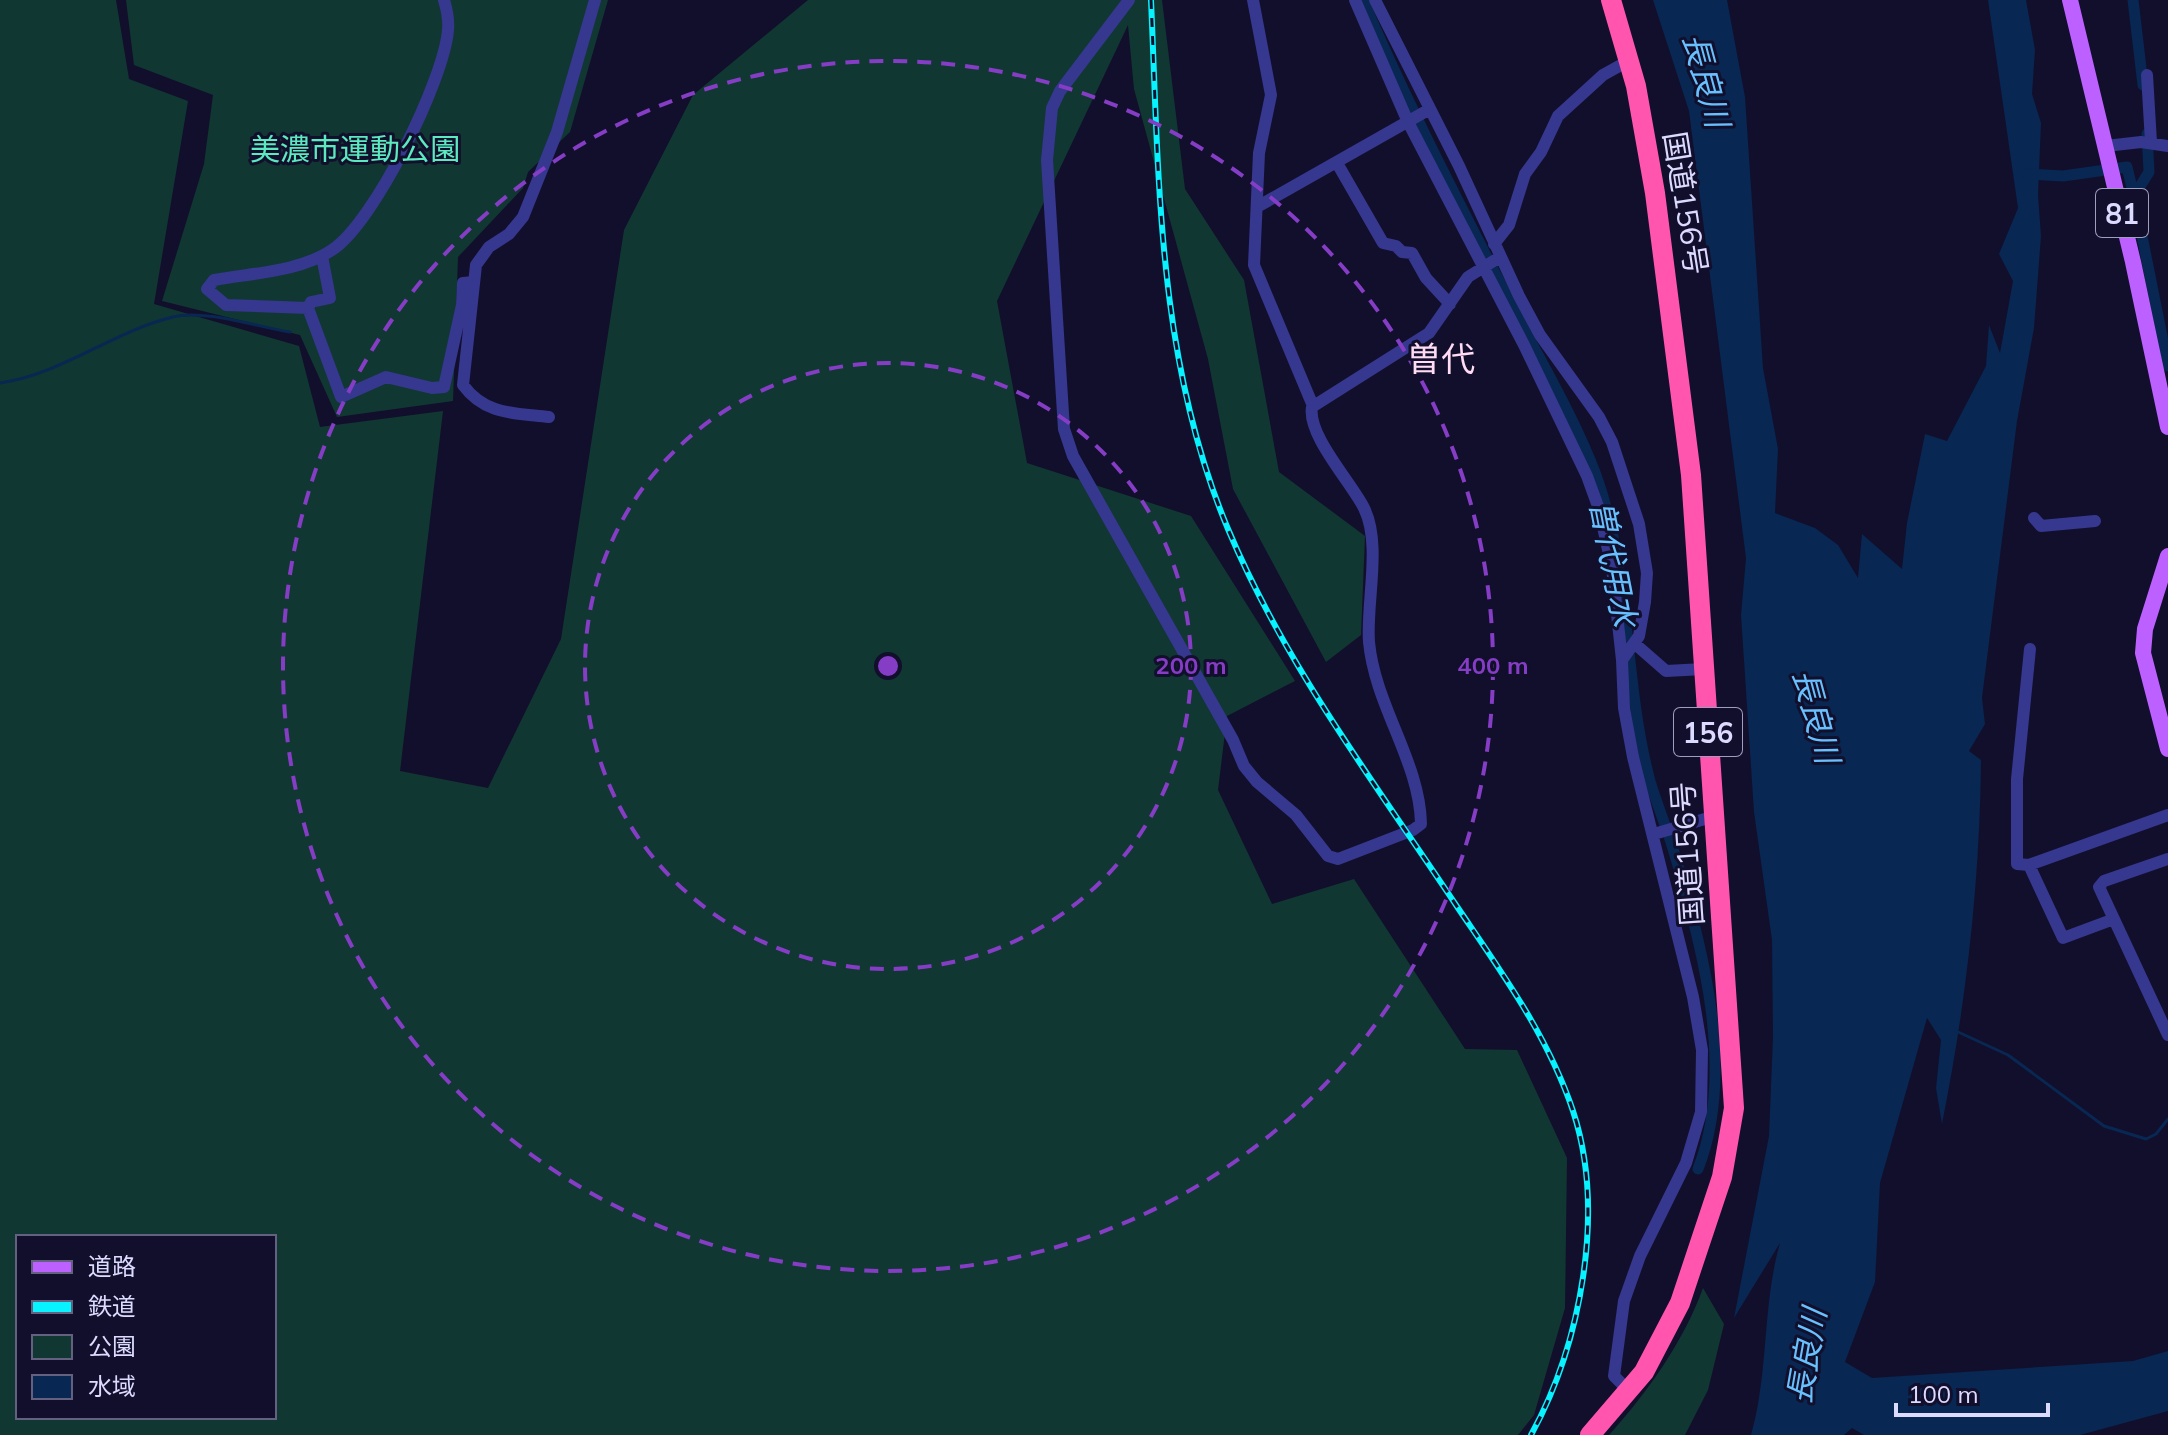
<svg xmlns="http://www.w3.org/2000/svg" width="2168" height="1435" font-family="Mulish,'Noto Sans JP',sans-serif">
<style>
.green{fill:#113733;fill-rule:evenodd}
.water{fill:#082752}
.lines{fill:none;stroke-linecap:round;stroke-linejoin:round}
.stream{stroke:#082752;stroke-width:3}
.canal{stroke:#082752;stroke-width:11}
.minor{stroke:#36378f;stroke-width:12}
.major{stroke:#bc61ff;stroke-width:16}
.highway{stroke:#ff55af;stroke-width:20}
.rail-casing{stroke:#06f3ff;stroke-width:6}
.rail{stroke:#120f2c;stroke-width:3;stroke-dasharray:9;stroke-linecap:butt}
.ring{fill:none;stroke:#853dc5;stroke-width:4;stroke-dasharray:14 10}
.labels{text-anchor:middle;dominant-baseline:central;stroke-width:6;stroke-linejoin:round;paint-order:stroke}
.shield{fill:#120f2c;stroke:#9f9dc0;stroke-width:2}
.shield-label{font-size:28px;font-weight:bold;fill:#dcdaff}
.park-label{font-size:30px;fill:#5beabf;stroke:#120f2c}
.street-label{font-size:30px;fill:#dcdaff;stroke:#120f2c}
.water-label{font-size:32px;font-style:italic;fill:#68c1ff;stroke:#120f2c}
.quarter-label{font-size:34px;fill:#ffdcf4;stroke:#120f2c}
.centre{fill:#853dc5;stroke:#120f2c;stroke-width:4}
.ring-label{font-size:24px;text-anchor:middle;font-weight:bold;fill:#853dc5;stroke:#120f2c;stroke-width:6;stroke-linejoin:round;paint-order:stroke}
</style>
<rect width="100%" height="100%" fill="#120f2c"/>
<path class="green" d="M0 0H116L129 79 188 101 154 304 299 346 320 427 443 411 400 771 488 788 561 639 624 230 693 95 808 0H1162L1185 189 1244 280 1279 472 1365 536 1361 635 1326 662 1233 489 1208 359 1134 89 1128 25 997 301 1027 463 1191 516 1295 681 1227 716 1218 790 1272 904 1354 879 1465 1049 1517 1050 1567 1158 1565 1308 1534 1415 1518 1435H0ZM18 1237H274V1417H18Z
M126 0H608L570 132 528 172 523 188 458 257 453 401 337 417 300 335 162 301 204 164 213 95 134 65Z
M1703 1288 1724 1324 1708 1390 1685 1435H1609C1647 1393 1684 1341 1703 1288Z"/>
<path class="water" d="M1653 0H1727L1745 97 1763 368 1778 449 1775 513 1815 528 1838 545 1858 578 1862 534 1902 569 1907 523 1925 434 1947 441 1986 366 1989 325 2000 353 2013 281 1999 254 2018 208 1988 0H2026L2035 50 2032 94 2041 123 2038 195 2041 236 2034 328 2017 421 1982 698 1985 724 1969 751 1981 760C1980 882 1966 1004 1942 1124L1936 1088 1941 1040 1927 1018 1880 1183 1875 1282 1845 1362 1872 1378 2133 1361 2168 1351V1411L2080 1435H1864L1852 1428 1844 1435H1751C1769 1372 1762 1306 1780 1243L1734 1318 1769 1136 1773 1037 1772 940 1754 812 1741 615 1746 558 1689 111Z"/>
<g class="lines">
<path class="stream" d="M0 383C62 374 114 331 173 317 204 309 257 327 290 332
M1956 1031 2008 1055 2104 1126 2146 1139 2156 1134 2168 1119"/>
<path class="canal" d="M1363 0C1407 103 1459 203 1510 302 1539 359 1574 416 1596 475 1632 575 1623 680 1650 781 1657 805 1667 828 1674 852 1703 947 1736 1073 1698 1169
M2133 0 2143 85
M2147 134 2149 172 2134 196 2168 366
M2028 174 2063 176 2127 167 2134 196"/>
<path class="minor" d="M1129 0 1060 91 1052 108 1047 160 1064 429 1073 456 1233 740 1244 766 1257 782 1296 815 1328 856 1338 859 1413 830 1421 824C1420 762 1375 706 1369 642 1366 603 1382 544 1364 508 1351 482 1307 435 1312 407L1429 333 1468 277 1500 257
M1253 0 1271 95 1259 153 1254 265 1313 406
M1355 0 1408 122 1524 345 1587 476 1599 509 1612 568 1622 660
M1375 0 1459 166 1519 296 1540 335 1599 417 1612 442 1639 524 1647 573 1645 602 1639 636 1622 660 1624 708 1633 757 1693 997 1702 1050 1701 1112 1686 1163 1640 1256 1624 1301 1614 1376 1629 1391
M2147 75 2151 142
M2106 146 2141 142 2168 146
M1337 163 1383 243 1396 246 1402 252 1412 253 1426 278 1450 304
M1257 207 1430 109
M1494 244 1509 225 1525 174 1541 152 1558 116 1603 75 1630 60
M322 256 330 298 311 302 308 308 226 305 207 289 214 280C252 273 299 272 332 250 374 223 444 80 448 30 449 20 447 10 444 0
M308 308 341 397 386 377 432 388 444 387 462 305 463 283 474 282
M549 417C514 413 485 415 463 385L476 265 489 247 509 234 523 217 557 132 595 0
M2034 518 2041 526 2095 521
M1634 643 1666 671 1704 669
M1654 834 1715 816
M2168 859 2104 881 2099 887 2168 1035
M2029 865 2017 864V779L2030 649
M2114 919 2063 938 2029 865 2168 815"/>
<path class="major" d="M2070 0 2133 262 2168 427
M2168 556 2145 629 2143 653 2168 749"/>
<path class="highway" d="M1590 1435 1644 1372 1680 1303 1722 1177 1734 1108 1691 475 1655 193 1636 86 1611 0"/>
<defs>
<path id="rail" d="M1151 0C1159 179 1157 360 1228 529 1285 665 1377 786 1458 908 1502 973 1548 1036 1573 1111 1606 1211 1581 1344 1531 1435"/>
</defs>
<use href="#rail" class="rail-casing"/>
<use href="#rail" class="rail"/>
</g>
<g class="ring">
<circle cx="888" cy="666" r="303"/>
<circle cx="888" cy="666" r="605"/>
</g>
<g class="labels">
<g class="shield">
<rect x="2096" y="189" width="52" height="48" rx="6"/>
<rect x="1674" y="708" width="68" height="48" rx="6"/>
</g>
<g class="shield-label">
<text x="2122" y="213">81</text>
<text x="1708" y="732">156</text>
</g>
<g class="park-label">
<text x="355" y="149">美濃市運動公園</text>
</g>
<g class="street-label">
<text transform="translate(1686 203) rotate(81)">国道156号</text>
<text transform="translate(1687 854) rotate(-94)">国道156号</text>
</g>
<g class="water-label">
<text transform="translate(1707 80) rotate(75)">長良川</text>
<text transform="translate(1614 563) rotate(79)">曽代用水</text>
<text transform="translate(1817 716) rotate(75)">長良川</text>
<text transform="translate(1806 1356) rotate(-80)">長良川</text>
</g>
<g class="quarter-label">
<text x="1441" y="358">曽代</text>
</g>
</g>
<circle cx="888" cy="666" r="12" class="centre"/>
<g class="ring-label">
<text x="1191" y="674">200 m</text>
<text x="1493" y="674">400 m</text>
</g>
<rect x="16" y="1235" width="260" height="184" fill="#120f2c" stroke="#636080" stroke-width="2"/>
<rect x="32" y="1261" width="40" height="12" fill="#bc61ff" stroke="#636080" stroke-width="2"/>
<text x="88" y="1275" font-size="24" fill="#dcdaff">道路</text>
<rect x="32" y="1301" width="40" height="12" fill="#06f3ff" stroke="#636080" stroke-width="2"/>
<text x="88" y="1315" font-size="24" fill="#dcdaff">鉄道</text>
<rect x="32" y="1335" width="40" height="24" fill="#113733" stroke="#636080" stroke-width="2"/>
<text x="88" y="1355" font-size="24" fill="#dcdaff">公園</text>
<rect x="32" y="1375" width="40" height="24" fill="#082752" stroke="#636080" stroke-width="2"/>
<text x="88" y="1395" font-size="24" fill="#dcdaff">水域</text>
<path d="M1896 1403v12h152v-12" fill="none" stroke="#dcdaff" stroke-width="4"/>
<text x="1908" y="1403" font-size="24" fill="#dcdaff" stroke="#120f2c" stroke-width="6" paint-order="stroke">100 m</text>
</svg>
